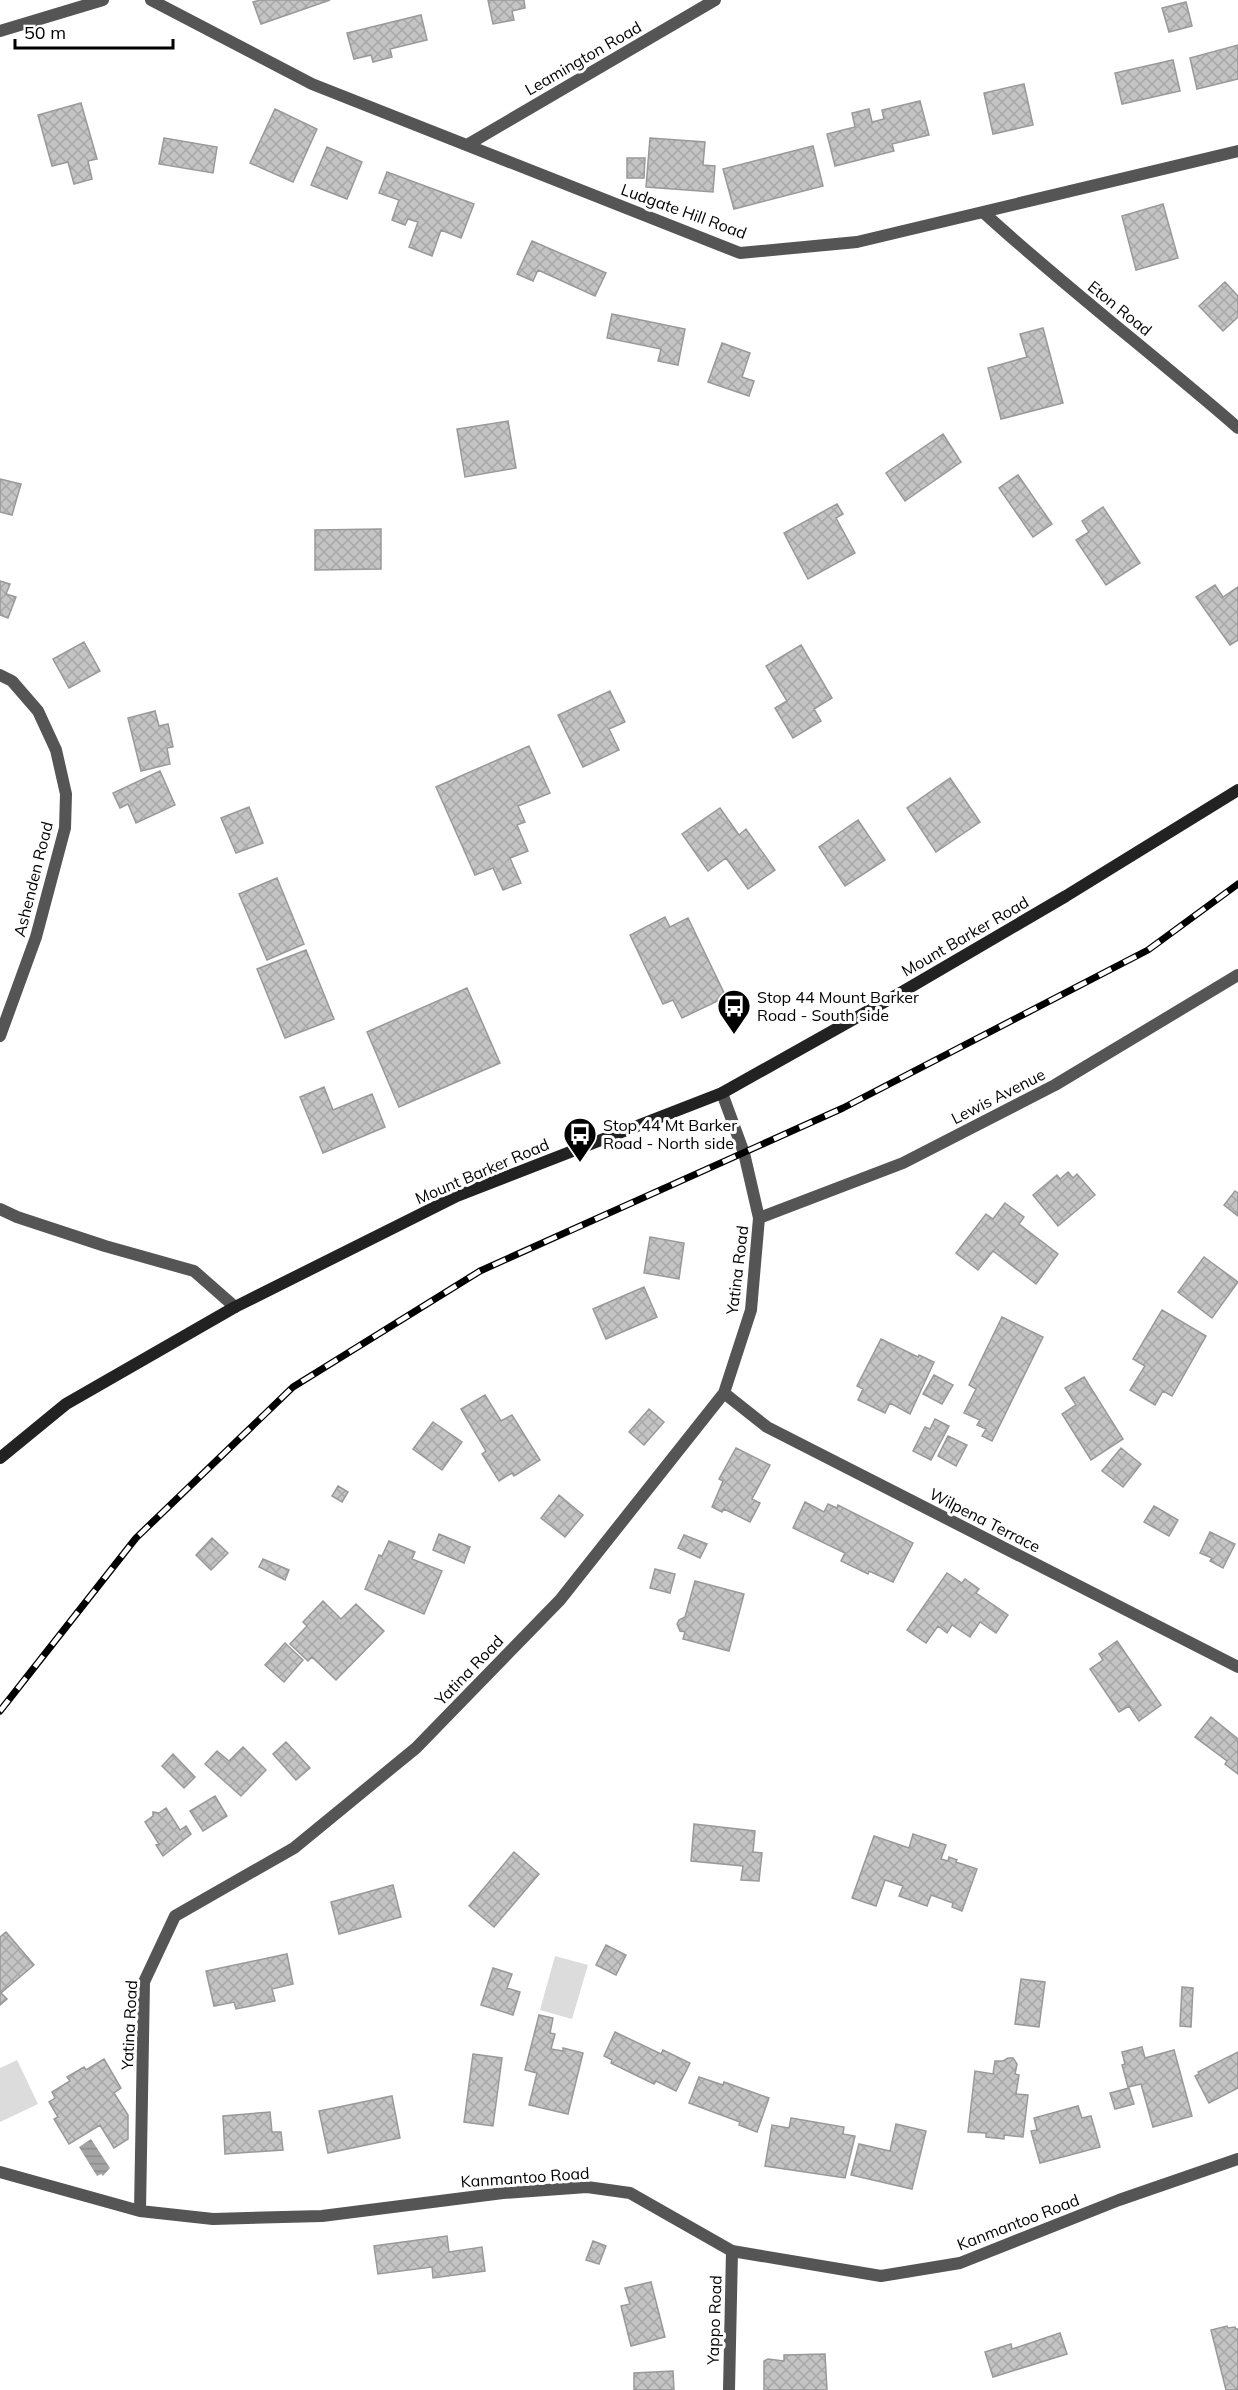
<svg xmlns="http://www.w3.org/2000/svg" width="1238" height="2390" font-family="Mulish,sans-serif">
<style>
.garden{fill:#dcdcdc}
.water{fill:url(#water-rules)}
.building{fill:url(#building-cross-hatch);stroke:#999;stroke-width:1.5}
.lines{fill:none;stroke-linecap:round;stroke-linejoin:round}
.minor{stroke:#555;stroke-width:12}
.secondary{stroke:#222;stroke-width:12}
.rail-casing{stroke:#000;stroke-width:7}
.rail{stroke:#fff;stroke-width:4.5;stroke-dasharray:14;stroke-linecap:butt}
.labels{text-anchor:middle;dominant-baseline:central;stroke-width:6;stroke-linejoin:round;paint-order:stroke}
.street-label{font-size:16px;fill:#000;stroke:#fff}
.poi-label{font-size:16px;fill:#000;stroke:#fff;text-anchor:start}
</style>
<defs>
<pattern id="water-rules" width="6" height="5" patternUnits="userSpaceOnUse" patternTransform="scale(1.5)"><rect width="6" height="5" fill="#a3a3a3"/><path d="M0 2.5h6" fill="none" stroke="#8b8b8b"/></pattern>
<pattern id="building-cross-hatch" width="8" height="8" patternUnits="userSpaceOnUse" patternTransform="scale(1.5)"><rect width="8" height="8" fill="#c4c4c4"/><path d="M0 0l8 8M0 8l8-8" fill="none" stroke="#a7a7a7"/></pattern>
</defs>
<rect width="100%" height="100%" fill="#fff"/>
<path class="garden" d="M555 1956 588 1965 572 2019 540 2010Z
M17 2060 38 2104 0 2122V2068Z"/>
<path class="water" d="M91 2139 110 2168 103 2176 101 2174 97 2176 79 2147Z"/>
<path class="building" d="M260 0H330L261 24 253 2Z
M488 0H524L525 8 512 11 514 20 493 24Z
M1186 2 1192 26 1169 32 1162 8Z
M421 15 427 40 390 49 392 57 373 62 371 55 354 59 347 33Z
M1238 45V79L1197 89 1190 58Z
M1173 60 1180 91 1122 104 1115 73Z
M1024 84 1033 125 993 134 984 93Z
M920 101 929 135 892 144 894 151 835 166 827 134 855 127 852 113 869 109 872 122 884 119 882 110Z
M81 103 97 159 88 161 92 179 74 184 68 162 52 166 38 115Z
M275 109 317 129 293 182 250 163Z
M164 138 217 147 213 173 159 164Z
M650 138 705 142 703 165 715 166 713 192 646 187Z
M813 146 823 186 734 209 723 169Z
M327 147 362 162 347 199 311 185Z
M627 158H645L644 178H627Z
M387 172 474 204 461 238 441 230 432 256 409 247 418 222 408 219 405 225 392 220 399 200 379 193Z
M1163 204 1178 258 1136 270 1122 216Z
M532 241 606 273 595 296 538 270 533 281 517 274Z
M1225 282 1238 296V317L1223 331 1199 306Z
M612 314 685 329 678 365 658 361 661 349 607 338Z
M1043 328 1063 403 1001 419 988 368 1027 357 1020 334Z
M722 343 750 353 742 377 754 381 749 396 708 382Z
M508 421 516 468 465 477 457 429Z
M943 434 961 462 905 501 886 473Z
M1018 475 1052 524 1033 537 999 488Z
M0 479 21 484 12 515 0 512Z
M837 504 843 514 836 518 855 553 808 579 784 533Z
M1103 507 1140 563 1106 585 1076 540 1089 532 1082 521Z
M381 529V569L315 570V530Z
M0 581 10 584 6 594 16 597 8 618 0 615Z
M1215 585 1223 597 1238 587V640L1230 645 1196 597Z
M84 642 100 671 69 688 53 659Z
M801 645 832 698 814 709 821 721 793 738 775 708 787 701 766 666Z
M610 691 625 722 609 729 619 750 583 767 558 715Z
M155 711 159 726 168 724 173 747 167 748 170 764 141 771 128 718Z
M529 746 550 793 518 806 525 822 517 825 528 851 510 858 521 883 503 890 493 868 475 875 436 787Z
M160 771 175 805 136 823 128 804 120 808 113 793Z
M950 778 980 822 936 852 907 808Z
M249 807 263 843 236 853 221 818Z
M720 808 739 835 746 829 775 870 748 889 726 858 708 871 682 834Z
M858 820 885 860 845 886 819 847Z
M277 878 304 944 267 960 239 894Z
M665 917 670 927 688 918 726 997 682 1018 673 1000 663 1004 630 935Z
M306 950 334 1019 285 1038 257 969Z
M467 988 500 1063 399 1107 367 1032Z
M324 1087 333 1110 372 1094 385 1127 323 1153 300 1097Z
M1068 1172 1073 1178 1077 1174 1095 1195 1058 1226 1033 1195 1057 1175 1060 1179Z
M1235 1191 1238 1193V1216L1224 1205Z
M1005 1203 1024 1217 1019 1224 1058 1254 1036 1284 993 1251 978 1270 956 1253 986 1214 993 1219Z
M650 1237 684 1243 679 1279 644 1273Z
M1204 1257 1238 1282 1212 1318 1178 1292Z
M644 1287 657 1317 606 1339 593 1309Z
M1162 1310 1206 1336 1172 1396 1163 1391 1155 1405 1130 1390 1145 1366 1133 1359Z
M1002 1317 1043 1337 992 1441 982 1436 986 1429 977 1425 980 1420 964 1413 976 1389 969 1385Z
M881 1339 918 1357 919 1355 934 1362 910 1414 890 1403 885 1413 858 1400 863 1389 857 1386Z
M934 1375 953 1385 942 1404 923 1394Z
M1084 1377 1123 1439 1091 1460 1062 1414 1076 1405 1065 1388Z
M485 1395 501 1421 512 1415 540 1460 514 1476 512 1473 499 1481 482 1454 486 1451 461 1409Z
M649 1409 664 1422 644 1445 629 1432Z
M935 1419 949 1426 931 1460 913 1451 925 1427 930 1429Z
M433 1422 462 1442 442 1470 413 1449Z
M948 1436 967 1445 956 1466 938 1456Z
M736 1448 770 1465 752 1499 760 1503 750 1522 724 1509 722 1512 712 1507 723 1481 719 1479Z
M1121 1448 1141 1464 1123 1487 1102 1471Z
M338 1486 348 1492 342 1502 332 1496Z
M559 1495 583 1515 565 1537 541 1518Z
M805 1502 824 1512 828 1504 837 1508 838 1505 913 1543 893 1582 869 1571 868 1574 841 1561 845 1553 793 1528Z
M1154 1506 1178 1520 1169 1536 1144 1522Z
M1210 1532 1235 1544 1223 1568 1210 1561 1212 1558 1200 1553Z
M439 1534 470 1547 464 1563 433 1550Z
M684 1535 707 1544 700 1558 678 1548Z
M212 1538 228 1553 211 1570 196 1555Z
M389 1541 415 1552 412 1559 442 1571 424 1614 365 1589 379 1555 382 1556Z
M263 1559 289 1570 285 1580 259 1567Z
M655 1569 675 1574 670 1593 650 1588Z
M947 1573 962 1583 965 1579 979 1589 976 1593 1008 1615 996 1633 980 1622 970 1637 952 1625 947 1633 938 1626 926 1643 907 1630Z
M695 1581 744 1594 729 1651 683 1639 685 1632 680 1631 677 1624 679 1620 685 1617Z
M323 1601 341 1619 356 1604 384 1631 336 1680 312 1657 308 1661 290 1644 307 1626 303 1622Z
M1117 1641 1161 1705 1139 1721 1129 1706 1119 1712 1090 1669 1103 1660 1099 1654Z
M285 1643 303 1660 284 1682 265 1665Z
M1211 1717 1238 1739V1774L1225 1764 1227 1761 1195 1737Z
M286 1742 310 1768 296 1780 273 1754Z
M243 1747 266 1770 241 1796 205 1764 217 1751 229 1761Z
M173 1754 195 1777 184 1788 162 1766Z
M215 1796 227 1816 203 1831 190 1811Z
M166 1808 180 1830 186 1826 191 1834 163 1856 156 1845 159 1844 145 1822 153 1816V1812L159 1813Z
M694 1824 755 1831 753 1852 762 1853 759 1881 741 1880 743 1866 691 1861Z
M913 1834 946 1845 941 1859 948 1861 949 1857 957 1860 956 1862 977 1869 962 1911 952 1907 953 1903 931 1895 927 1906 899 1896 903 1886 885 1880 876 1906 852 1898 874 1836 909 1848Z
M514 1852 539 1874 494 1927 469 1906Z
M393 1885 401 1917 339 1934 331 1902Z
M6 1932 34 1965 1 1993 7 1999 0 2005V1937Z
M606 1945 626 1955 616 1975 596 1965Z
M287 1954 293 1984 272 1989 275 2001 236 2009 234 2002 214 2006 206 1971Z
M493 1968 512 1974 507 1988 520 1992 513 2015 481 2005Z
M1021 1979 1045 1982 1039 2027 1015 2024Z
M1182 1987 1193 1988 1191 2027 1180 2026Z
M539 2015 553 2018 550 2033 555 2034 551 2049 563 2051V2048L583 2053 568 2114 529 2105 537 2073 525 2070Z
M615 2032 661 2054 663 2050 690 2063 676 2091 656 2081 654 2084 611 2063 612 2060 604 2056Z
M1142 2047 1145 2058 1174 2050 1192 2116 1153 2127 1141 2084 1128 2087 1122 2065 1125 2064 1122 2052Z
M1238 2052V2088L1209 2103 1195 2076 1199 2074 1198 2072Z
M473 2054 502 2058 493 2126 464 2122Z
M1008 2058H1013L1017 2064 1015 2074 1019 2075 1016 2094 1028 2095 1023 2137 1004 2135V2139L986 2137V2133L968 2132 975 2071 993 2074 995 2061H1003Z
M104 2059 121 2088 114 2093 128 2115V2139L114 2148 100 2125 69 2144 54 2119 58 2117 49 2102 55 2098 52 2092 70 2081 67 2077 84 2067 86 2070Z
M699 2077 723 2085 724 2082 769 2098 757 2132 739 2125 740 2122 689 2103Z
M1129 2088 1134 2104 1115 2109 1110 2093Z
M392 2096 400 2138 328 2153 319 2111Z
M1078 2106 1082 2118 1091 2116 1100 2147 1040 2163 1031 2131 1037 2130 1034 2118Z
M270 2112 272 2132H281L283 2150 225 2154 223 2116Z
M791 2118 844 2127 843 2134 855 2136 845 2178 765 2166 772 2125 789 2128Z
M896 2124 926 2131 912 2189 851 2175 859 2144 890 2151Z
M447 2236 449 2252 482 2247 485 2271 433 2278 432 2267 378 2274 374 2246Z
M593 2241 606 2246 599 2264 586 2260Z
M651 2282 665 2337 631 2346 621 2306 630 2304 625 2288Z
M1227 2326 1228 2328 1235 2327 1236 2329H1238V2390H1226L1211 2330Z
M1060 2333 1067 2354 993 2377 985 2352 1011 2344 1012 2349Z
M825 2354 827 2390H764V2361L768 2359 784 2361V2355Z
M673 2371 674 2390H634V2373Z"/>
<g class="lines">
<path class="minor" d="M151 0 312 84 740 253 857 242 1238 151
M0 31 103 0
M467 145 715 0
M983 212C1065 287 1154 355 1238 428
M0 675 12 681 38 711 56 750 66 794 65 828 36 937 0 1036
M0 1209 17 1217 105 1246 194 1271 235 1307
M759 1218 903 1163 1055 1085 1238 975
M724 1393 767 1427 1238 1667
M0 2172 140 2211 213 2219 322 2216 503 2193 587 2187 630 2193 732 2251 881 2276 960 2263 1119 2200 1238 2159
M140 2211 144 1982 175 1916 294 1848 416 1748 560 1600 724 1393 751 1310 759 1218 744 1153 722 1093
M729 2390 732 2251"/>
<path class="secondary" d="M0 1458 66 1404 235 1307 457 1196 722 1093 902 992 1066 896 1238 790"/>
<defs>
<path id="rail" d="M0 1711 136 1538 293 1387 480 1271 843 1108 1148 950 1238 884"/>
</defs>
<use href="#rail" class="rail-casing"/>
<use href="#rail" class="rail"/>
</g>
<defs>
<symbol id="bus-pin" viewBox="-11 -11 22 30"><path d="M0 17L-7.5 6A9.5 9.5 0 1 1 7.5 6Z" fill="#000" stroke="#fff"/><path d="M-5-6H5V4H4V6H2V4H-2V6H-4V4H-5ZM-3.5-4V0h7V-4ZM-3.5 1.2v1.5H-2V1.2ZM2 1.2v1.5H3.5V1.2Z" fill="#fff"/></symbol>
</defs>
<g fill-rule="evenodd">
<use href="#bus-pin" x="715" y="987" width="38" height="52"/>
<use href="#bus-pin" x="561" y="1115" width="38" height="52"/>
</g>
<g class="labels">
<g class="street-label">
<text transform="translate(583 58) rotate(-30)">Leamington Road</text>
<text transform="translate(684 211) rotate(20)">Ludgate Hill Road</text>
<text transform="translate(1120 308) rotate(39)">Eton Road</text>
<text transform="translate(33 879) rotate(-76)">Ashenden Road</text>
<text transform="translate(965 936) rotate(-30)">Mount Barker Road</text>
<text transform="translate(998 1096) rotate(-27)">Lewis Avenue</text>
<text transform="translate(482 1171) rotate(-23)">Mount Barker Road</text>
<text transform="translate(737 1270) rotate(-83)">Yatina Road</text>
<text transform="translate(985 1520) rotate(27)">Wilpena Terrace</text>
<text transform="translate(469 1670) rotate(-46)">Yatina Road</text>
<text transform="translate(129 2025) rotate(-87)">Yatina Road</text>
<text transform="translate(525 2177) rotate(-4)">Kanmantoo Road</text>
<text transform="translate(1018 2222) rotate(-21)">Kanmantoo Road</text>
<text transform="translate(714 2320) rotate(-88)">Yappo Road</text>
</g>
<g class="poi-label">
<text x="757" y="997">Stop 44 Mount Barker<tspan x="757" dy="18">Road - South side</tspan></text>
<text x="603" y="1125">Stop 44 Mt Barker<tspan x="603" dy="18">Road - North side</tspan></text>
</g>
</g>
<path d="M15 39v9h158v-9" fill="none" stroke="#000000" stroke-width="3"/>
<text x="24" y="39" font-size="18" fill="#000000" stroke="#ffffff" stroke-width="4.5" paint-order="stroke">50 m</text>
</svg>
